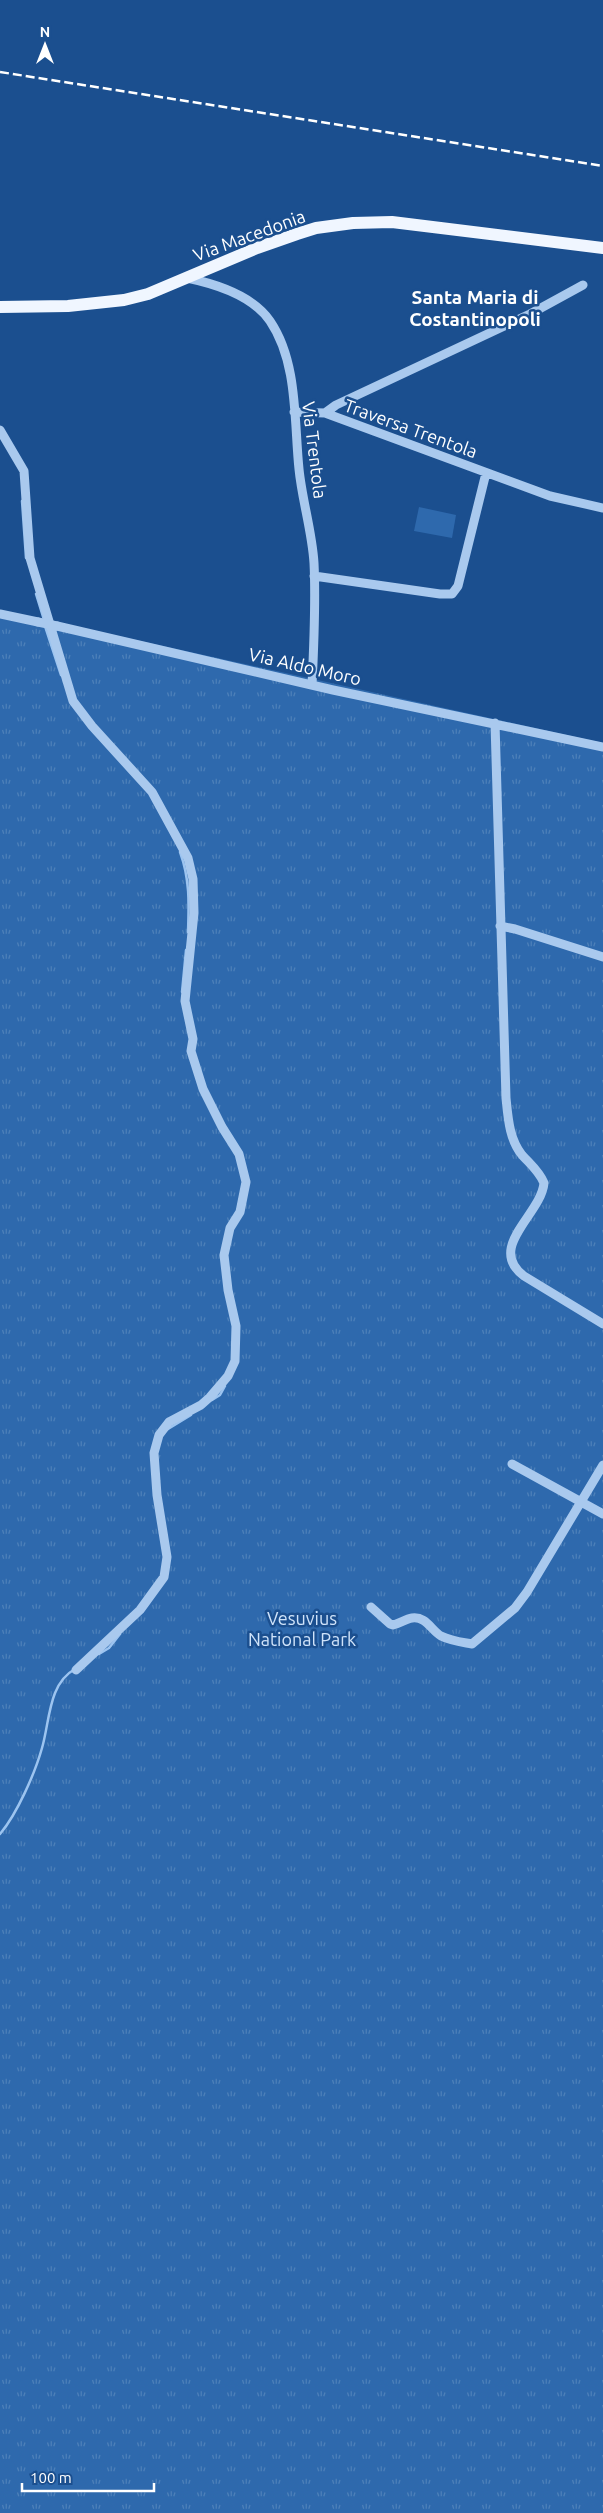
<svg xmlns="http://www.w3.org/2000/svg" width="603" height="2513" font-family="Ubuntu,sans-serif">
<style>
.park{fill:url(#park-tufts)}
.pitch{fill:#2e69ad}
.lines{fill:none;stroke-linecap:round;stroke-linejoin:round}
.stream{stroke:#9cc4f0;stroke-width:2.5}
.minor{stroke:#a9c9ee;stroke-width:9}
.major{stroke:#f0f6ff;stroke-width:12}
.rail{stroke:#fff;stroke-width:2.5;stroke-dasharray:9 4;stroke-linecap:butt}
.minor-bridge{stroke:#a9c9ee;stroke-width:9}
.labels{text-anchor:middle;dominant-baseline:central;stroke-width:5;stroke-linejoin:round;paint-order:stroke}
.street-label{font-size:18px;fill:#fff;stroke:#1b4f8f}
.park-label{font-size:18px;fill:#cfe3fa;stroke:#1b4f8f}
.neighbourhood-label{font-size:19px;font-weight:bold;fill:#fff;stroke:#1b4f8f}
</style>
<defs>
<pattern id="park-tufts" width="24" height="20" patternUnits="userSpaceOnUse" patternTransform="scale(1.25)"><rect width="24" height="20" fill="#2e69ad"/><path d="M3 7l-1-3M5 7V3M7 7l1-3M15 17l-1-3M17 17v-4M19 17l1-3" fill="none" stroke="#4d80b9"/></pattern>
</defs>
<rect width="100%" height="100%" fill="#1b4f8f"/>
<path class="park" d="M0 610 603 743V2513H0Z"/>
<path class="pitch" d="M419 507 456 515 452 538 414 531Z"/>
<g class="lines">
<path class="stream" d="M22 501 26 558
M36 594 44 620
M45 626 61 675
M180 852C190 879 189 904 188 932
M182 992 186 950
M212 1400 220 1395 225 1386
M168 1429 191 1415
M99 1654 109 1648 120 1634
M0 1834C17 1814 35 1773 42 1748 50 1721 48 1684 75 1669"/>
<path class="minor" d="M187 278C216 284 253 296 270 321 298 362 294 421 299 469 302 500 312 531 314 563 316 603 314 644 312 685
M294 412 325 413 550 496 603 508
M325 413 336 405 530 314 583 285
M0 430 24 471 30 558 73 701 92 726 152 792 188 858 193 879 194 913 185 1001 193 1039 191 1051 203 1089 222 1127 239 1154 246 1182 240 1212 230 1228 224 1255 228 1290 236 1326 235 1361 228 1376 210 1397 201 1405 169 1422 159 1435 154 1453 157 1495 167 1557 164 1577 140 1610 76 1670
M314 576 440 594H452L458 586 486 473
M0 614 38 622
M57 626 333 690 603 747
M495 723 506 1098C508 1117 509 1139 522 1155 530 1164 539 1171 544 1183 541 1215 486 1247 524 1276L603 1324
M500 926 515 929 603 957
M512 1464 603 1514
M371 1607 390 1624 393 1625C400 1623 406 1619 412 1618 426 1616 431 1630 441 1636 451 1641 461 1642 472 1644L515 1608 527 1592 603 1465"/>
<path class="major" d="M0 307 68 306 124 300 148 294 257 248 297 234 316 228 353 223 392 222 603 248"/>
<path class="rail" d="M0 72 603 166"/>
<path class="minor-bridge" d="M38 622 57 626"/>
</g>
<g class="labels">
<g class="street-label">
<text transform="translate(249 235) rotate(-20)">Via Macedonia</text>
<text transform="translate(411 428) rotate(20)">Traversa Trentola</text>
<text transform="translate(315 450) rotate(83)">Via Trentola</text>
<text transform="translate(305 666) rotate(13)">Via Aldo Moro</text>
</g>
<g class="park-label">
<text x="302" y="1618">Vesuvius<tspan x="302" dy="21">National Park</tspan></text>
</g>
<g class="neighbourhood-label">
<text x="475" y="297">Santa Maria di<tspan x="475" dy="22">Costantinopoli</tspan></text>
</g>
</g>
<g transform="translate(45 45)" stroke="#1b4f8f" stroke-width="4" paint-order="stroke">
<path d="M0-4L9 19L0 12L-9 19Z" fill="#ffffff"/>
<text y="-8" font-size="14" font-weight="bold" text-anchor="middle" fill="#ffffff">N</text>
</g>
<path d="M22 2483v8h132v-8" fill="none" stroke="#ffffff" stroke-width="2.5"/>
<text x="30" y="2483" font-size="15" fill="#ffffff" stroke="#1b4f8f" stroke-width="4" paint-order="stroke">100 m</text>
</svg>
